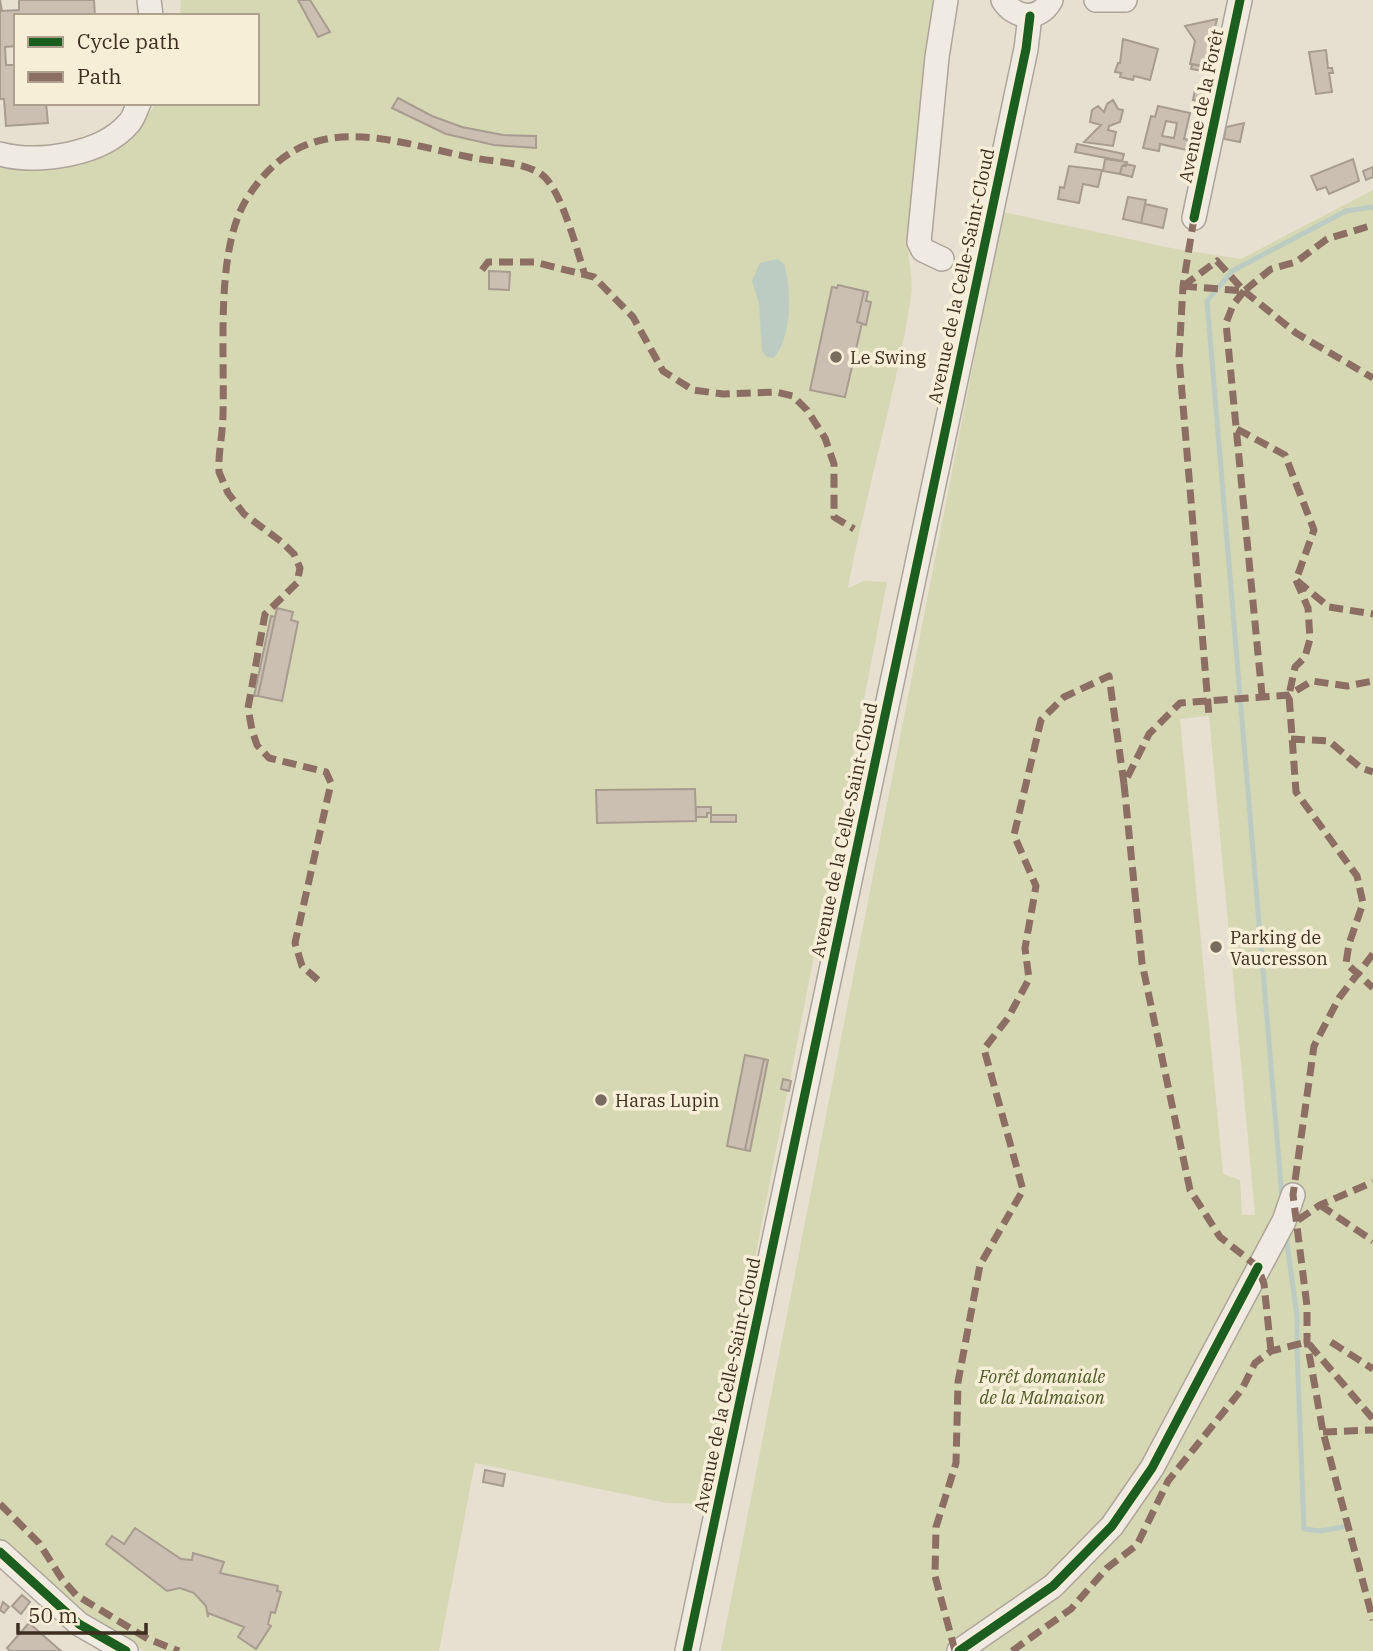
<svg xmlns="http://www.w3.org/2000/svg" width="1373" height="1651" font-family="'IBM Plex Serif',serif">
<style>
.green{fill:#d6d7b3;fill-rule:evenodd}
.water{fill:#bcccc2}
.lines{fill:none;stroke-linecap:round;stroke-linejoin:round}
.stream{stroke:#bcccc2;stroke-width:5}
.building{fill:#cbbfb2;stroke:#a89c90;stroke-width:2;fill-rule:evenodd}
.minor-casing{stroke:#ada599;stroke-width:26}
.minor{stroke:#efebe3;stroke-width:23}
.quiet{stroke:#8d6e63;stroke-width:7;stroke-dasharray:14 7;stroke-linecap:butt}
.cycleway-casing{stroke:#f7eed8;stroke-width:13}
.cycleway{stroke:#1b5e20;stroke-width:9}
.poi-dot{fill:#786c5e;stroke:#f7eed8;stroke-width:2.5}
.labels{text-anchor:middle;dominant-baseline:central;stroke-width:7;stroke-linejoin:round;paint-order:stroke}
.street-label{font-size:18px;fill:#3d2e20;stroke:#f7eed8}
.poi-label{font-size:18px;fill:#3d2e20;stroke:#f7eed8;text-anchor:start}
.park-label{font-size:18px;font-style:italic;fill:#4d5a26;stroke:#f7eed8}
</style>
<rect width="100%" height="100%" fill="#e7e0d1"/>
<path class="green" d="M181 0H934C922 77 913 155 908 233 906 254 914 276 911 297 896 395 866 490 848 588L864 581 887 582 707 1504 667 1503 475 1463 439 1651H144L63 1603 0 1540V168C62 175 122 160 156 103H257V16H180Z
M1373 190V1651H721L1003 212 1176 249 1241 259ZM1209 716 1255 1215H1242L1240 1180 1223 1174 1180 719Z"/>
<path class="water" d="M778 259 784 264C792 290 792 336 774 358L767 357 762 351 759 304 752 281 760 263Z"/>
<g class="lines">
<path class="stream" d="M1282 1198 1207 301 1232 271 1346 211 1373 207
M1286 1236 1297 1316V1341
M1297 1349 1304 1529 1320 1531 1343 1527"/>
</g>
<path class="building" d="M0 0 2 11 19 10V0H94L95 16H16V46L5 47 6 65H16V103H46L48 123 6 126 4 99H0Z
M298 0H310L330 32 318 37Z
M1217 19 1206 67 1190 64 1195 41 1185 26Z
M1123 39 1158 49 1150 80 1134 76 1133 80 1120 77 1121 73 1115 72 1118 63H1120Z
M1326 50 1328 68H1332L1333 73H1329L1332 92 1316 94 1309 52Z
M1192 64 1204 66 1203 71 1191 69Z
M1196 85 1212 88 1209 104 1193 100Z
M398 98 432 116 462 127 503 135 536 136V148L494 145 446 134 392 108Z
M1113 100 1118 109 1123 110 1120 122 1109 126 1108 130 1116 132 1113 146 1084 142 1101 125 1090 122 1092 110 1098 106 1104 112 1107 104Z
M1158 106 1190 113 1184 139 1189 140 1187 150 1160 144 1159 151 1143 148 1151 116 1155 117ZM1166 121 1177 123 1174 138 1162 136Z
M1244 123 1240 142 1224 139 1226 127Z
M1077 144 1124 154 1122 161 1075 152Z
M1105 159 1127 162 1126 166H1122L1120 174 1103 171Z
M1353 159 1359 181 1329 194 1326 187 1317 190 1311 176Z
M1126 164 1135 166 1132 177 1120 174 1122 166Z
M1069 166 1102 170 1098 187 1083 184 1079 203 1058 199 1060 187 1064 188Z
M1373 167V177L1366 180 1363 171Z
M1128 197 1146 200 1141 223 1123 219Z
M1145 204 1167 209 1163 228 1141 223Z
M489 271 510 272 509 290 489 289Z
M838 285 864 291 857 322 862 323 845 397 810 390 832 287 837 288Z
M864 291 868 292 866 301 871 302 866 325 857 322Z
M277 608 293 612 291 620 298 622 282 701 258 696Z
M271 616 275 617 258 696H254Z
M695 789 696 821 597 823 596 790Z
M696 807H711V813H707V817H696Z
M711 815H736V822H711Z
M745 1055 764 1059 745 1150 727 1146Z
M764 1059 768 1060 750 1151 745 1150Z
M783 1079 791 1081 789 1091 781 1089Z
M485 1470 505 1474 503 1486 483 1482Z
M135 1528 181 1559 192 1560 193 1553 224 1562 220 1573 278 1586 277 1591 281 1592 275 1613 271 1612 268 1624 271 1626 256 1649 238 1637 244 1627 208 1613V1617L206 1606 194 1593 180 1588 167 1591 106 1544 112 1536 124 1544Z
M22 1595 30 1602 21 1614 12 1606Z
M3 1602 9 1607 4 1613 0 1610Z
M29 1623 61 1651H10L7 1648Z"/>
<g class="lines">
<defs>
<path id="minor" d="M149 0 151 16
M1003 0C1015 19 1039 22 1051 0
M1096 0H1125
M0 154C38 164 102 155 129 123 134 118 136 109 139 103
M1194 218 1240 0
M942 259 923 250 919 242 937 57 946 0
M0 1552 79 1624 126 1651
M687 1651 1026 49 1030 16
M959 1651 1053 1586 1112 1526 1152 1468 1284 1221 1293 1195"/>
</defs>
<use href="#minor" class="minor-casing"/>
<use href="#minor" class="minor"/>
<path class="quiet" d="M1194 218 1183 286 1179 357 1209 716
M482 270 488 262H534L594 277 633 317 663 371 693 390 723 394 776 392 793 396 807 410 825 438 834 464V517L854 529
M1183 286 1217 261 1244 291 1271 269 1296 262 1327 239 1373 225
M1183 286 1244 291
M1244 291 1233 305 1226 323 1262 695
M1244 291 1296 333 1373 378
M1237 429 1285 455 1314 530 1296 580 1329 607 1373 614
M1296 580 1308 608 1310 639 1305 657 1295 667 1289 695 1296 792 1357 876 1363 903 1349 944 1346 963 1373 988
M1291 739 1329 741 1361 768 1373 772
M1373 954 1339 998 1314 1046 1293 1195 1307 1306V1342L1323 1432 1373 1620
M318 980 302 966 295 943 331 783 326 772 269 758 257 745 252 730 248 708 265 614 297 583 300 568 294 554 283 543 244 514 228 493 219 472C218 452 223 434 223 414 225 353 215 252 246 200 303 107 382 139 469 157 491 162 521 161 541 174 561 187 577 251 585 275
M1320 1205 1373 1241
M1298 1220 1320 1205 1373 1182
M1331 1342 1373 1369
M1309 1344 1373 1419
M1271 1351 1264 1284 1258 1267 1220 1237 1190 1190 1142 963 1124 784 1149 734 1180 703 1289 695 1312 681 1347 686 1373 681
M1323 1432 1373 1430
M0 1504 39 1543 62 1579 76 1595 148 1639 179 1651
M955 1651 935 1576 936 1527 956 1463 958 1382 980 1265 1023 1190 984 1049 1008 1018 1029 979 1025 948 1036 886 1014 835 1041 720 1064 697 1109 676 1124 784
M1012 1651 1071 1609 1107 1568 1137 1545 1168 1481 1242 1389 1255 1363 1271 1351 1307 1342"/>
<defs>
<path id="cycleway" d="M1194 218 1240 0
M0 1552 79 1624 126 1651
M687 1651 1026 49 1030 16
M959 1651 1053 1586 1112 1526 1152 1468 1258 1267"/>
</defs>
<use href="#cycleway" class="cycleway-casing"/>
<use href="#cycleway" class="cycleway"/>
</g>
<g class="poi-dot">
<circle cx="836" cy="357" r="7"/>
<circle cx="1216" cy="947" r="7"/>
<circle cx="601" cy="1100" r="7"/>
</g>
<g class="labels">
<g class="street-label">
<text transform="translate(1201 106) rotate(-78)">Avenue de la Forêt</text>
<text transform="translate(961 276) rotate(-78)">Avenue de la Celle-Saint-Cloud</text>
<text transform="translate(844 830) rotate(-78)">Avenue de la Celle-Saint-Cloud</text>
<text transform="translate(727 1385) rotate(-78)">Avenue de la Celle-Saint-Cloud</text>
</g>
<g class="poi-label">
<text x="850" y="357">Le Swing</text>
<text x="1230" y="937">Parking de<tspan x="1230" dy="21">Vaucresson</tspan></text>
<text x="615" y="1100">Haras Lupin</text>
</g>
<g class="park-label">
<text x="1042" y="1376">Forêt domaniale<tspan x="1042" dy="21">de la Malmaison</tspan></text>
</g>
</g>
<rect x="14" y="14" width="245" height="91" fill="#f7eed8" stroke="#ada18e" stroke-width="2"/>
<rect x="28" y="37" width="35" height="10" fill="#1b5e20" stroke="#ada18e" stroke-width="2"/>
<text x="77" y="49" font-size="21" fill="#3d2e20">Cycle path</text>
<rect x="28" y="72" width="35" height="10" fill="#8d6e63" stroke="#ada18e" stroke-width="2"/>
<text x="77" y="84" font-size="21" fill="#3d2e20">Path</text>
<path d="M18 1623v10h128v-10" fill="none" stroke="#3d2e20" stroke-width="3.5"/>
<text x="28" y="1623" font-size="21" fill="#3d2e20" stroke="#f7eed8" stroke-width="5" paint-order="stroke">50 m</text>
</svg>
